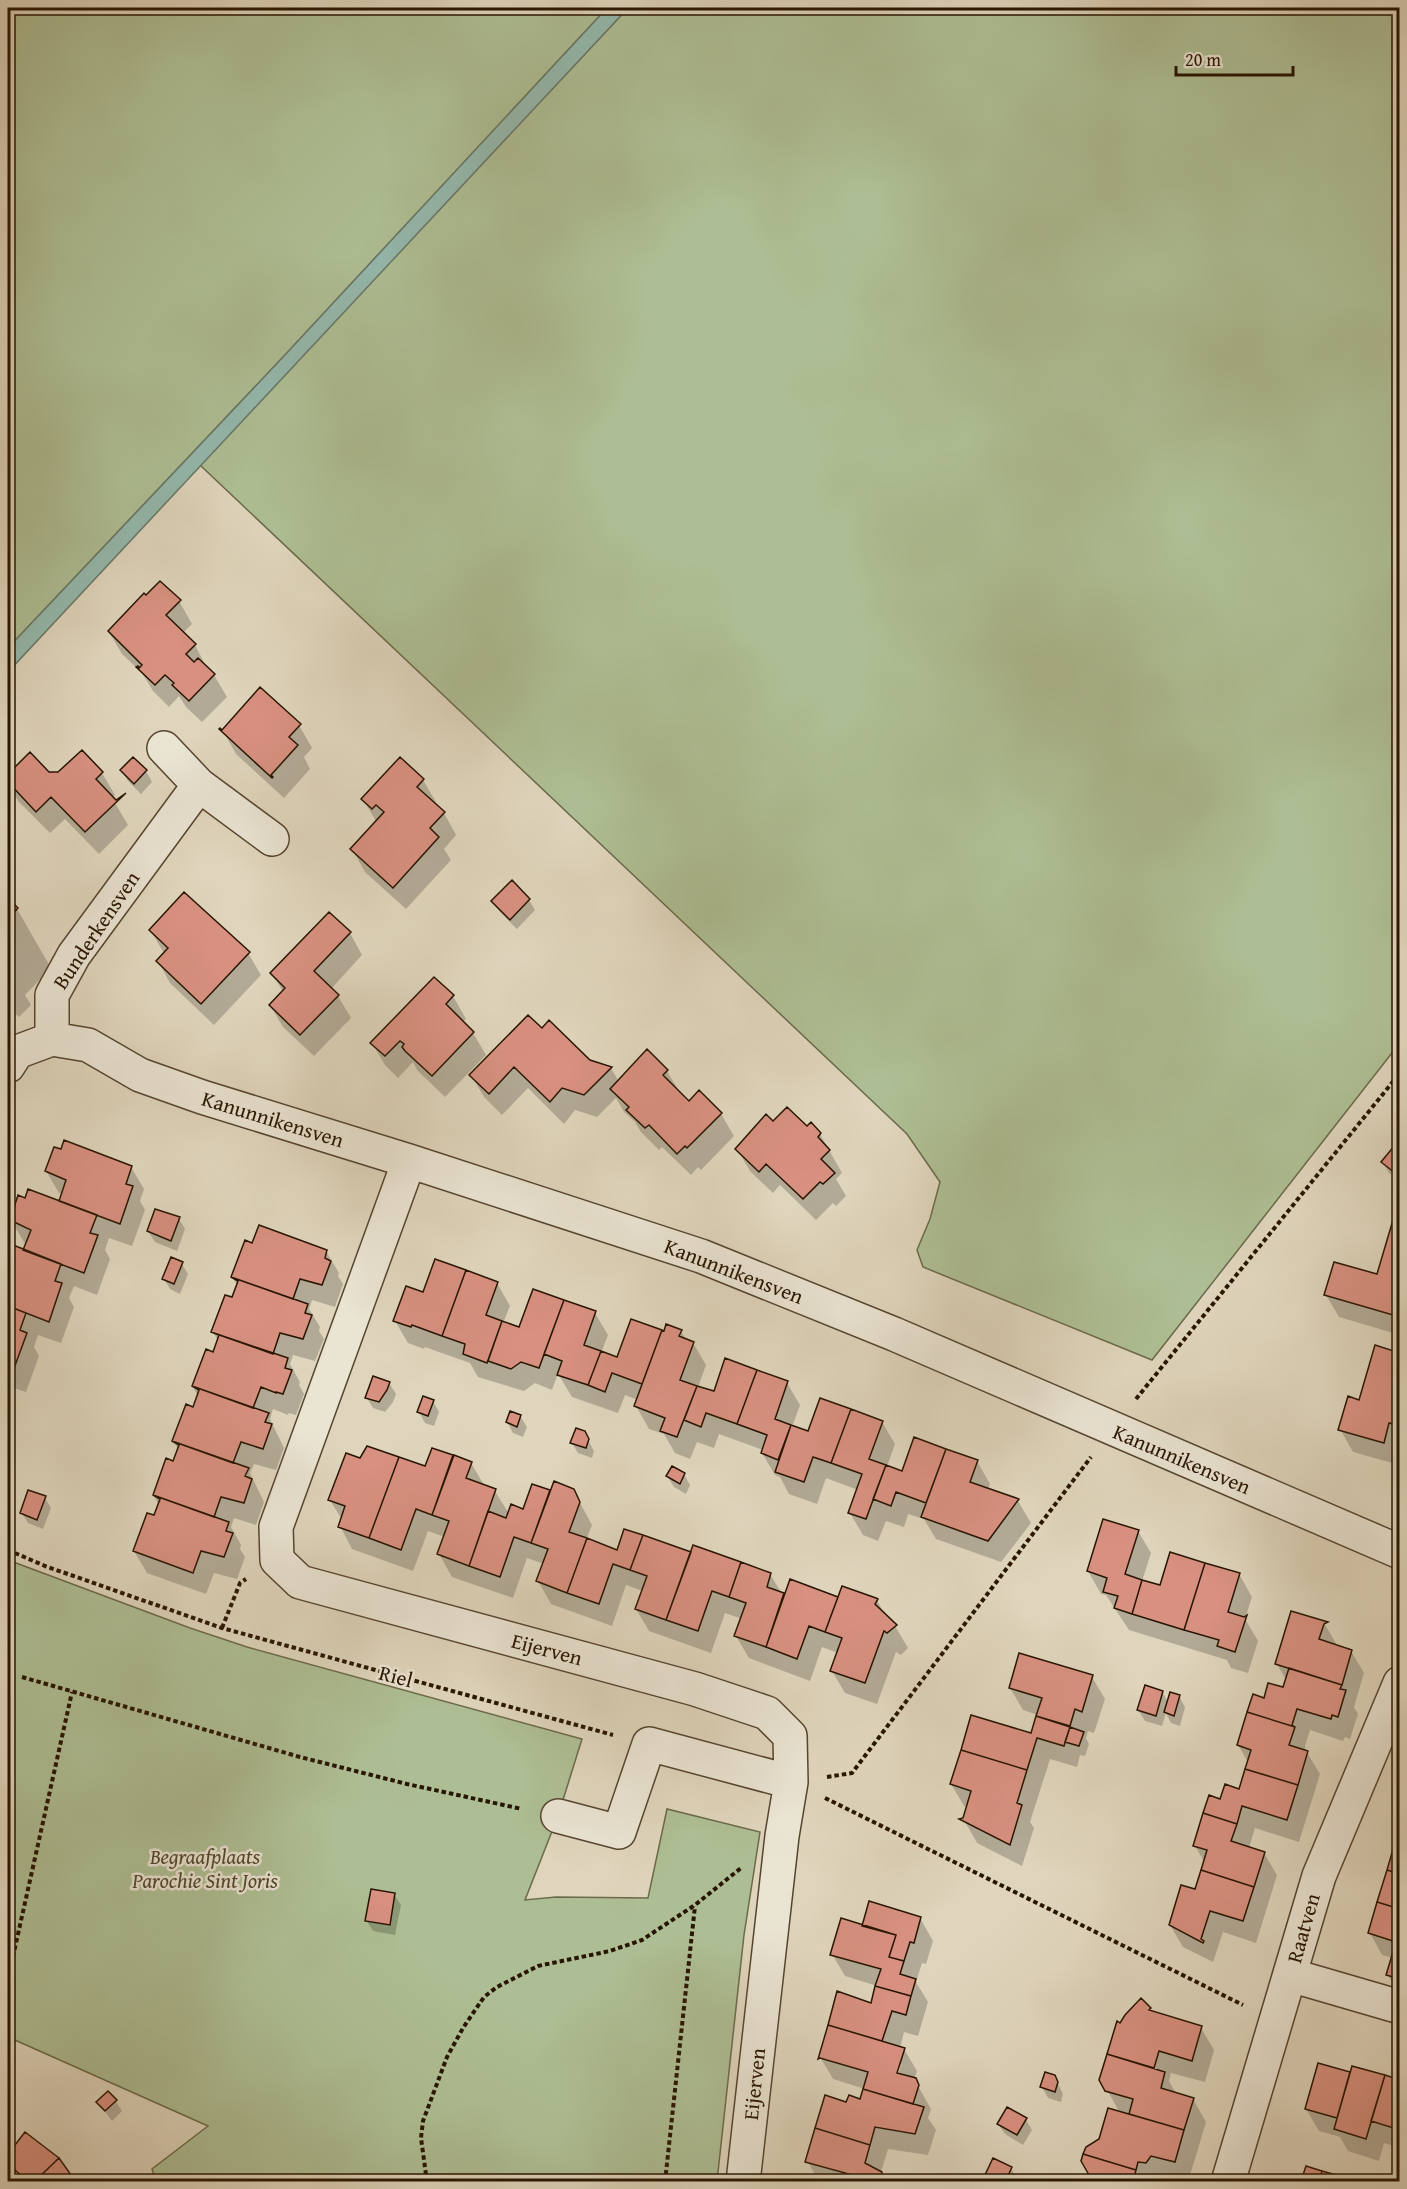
<svg xmlns="http://www.w3.org/2000/svg" width="1407" height="2189" font-family="'Gentium Book Plus',serif">
<style>
.green{fill:#aebe94;stroke:#6b6a4a;stroke-width:1.5}
.water{fill:#94b9ad;stroke:#697768;stroke-width:1.5}
.shadow{fill:#0003;fill-rule:evenodd}
.building{fill:#d89080;stroke:#281500;stroke-width:1.5}
.lines{fill:none;stroke-linecap:round;stroke-linejoin:round}
.minor-casing{stroke:#56452f;stroke-width:36}
.path{stroke:#281500;stroke-width:4;stroke-dasharray:4.5 3;stroke-linecap:butt}
.minor{stroke:#eae4d3;stroke-width:33}
.labels{text-anchor:middle;dominant-baseline:central;stroke-width:5;stroke-linejoin:round;paint-order:stroke}
.street-label{font-size:21px;fill:#281500;stroke:#eae4d3}
.park-label{font-size:21px;font-style:italic;fill:#50482c;stroke:#eae4d3}
</style>
<rect width="100%" height="100%" fill="#dfd5bc"/>
<filter id="stains"><feTurbulence type="fractalNoise" baseFrequency=".00333" numOctaves="4"/><feColorMatrix values="0 0 0 0 .2 0 0 0 0 .09 0 0 0 0 .02 0 0 0 .5 -.17"/></filter>
<radialGradient id="worn" r=".72"><stop offset=".6" stop-color="#630" stop-opacity="0"/><stop offset="1" stop-color="#630" stop-opacity=".3"/></radialGradient>
<path class="green" d="M8 8H607L284 356 8 648Z
M628 8H1399V1044L1152 1360 923 1267 917 1250 930 1219 940 1182 907 1134 200 465Z
M8 1560 190 1628 247 1647 582 1739 558 1816 525 1900 556 1897 648 1898 667 1809 760 1832 744 1935 717 2181H156L152 2169 208 2126 8 2037Z"/>
<path class="water" d="M607 8H628L8 672V648L284 356Z"/>
<path class="shadow" d="M179 601 192 624 183 633 195 645 207 668 214 675 227 697 202 722 186 707 179 696 169 707 153 691 142 673 122 654 109 632Z
M299 725 312 748 304 757 310 769 284 798 236 754 223 731Z
M82 752 102 773 115 795 112 798 128 825 99 854 65 819 50 833 18 801 8 782V776L30 754 49 773H59Z
M133 759 146 771 152 782 141 794 128 781 122 771Z
M423 780 436 802 434 804 444 813 456 835 444 849 451 860 406 909 365 872 352 849 377 823 363 799Z
M8 900 17 909 51 968 25 995 31 1005 19 1017 11 1010 8 1014Z
M529 900 535 910 517 929 500 912 493 902Z
M150 930 248 953 261 975 214 1025 170 983 158 961 164 953Z
M350 933 362 955 331 989 338 996 351 1018 314 1056 283 1027 270 1005 283 992 272 973Z
M434 979 453 996 466 1019 462 1023 473 1033 486 1055 445 1097 417 1070 413 1062 398 1078 385 1065 372 1043Z
M542 1030 589 1061 611 1068 619 1082 667 1071 680 1093 689 1103 721 1114 734 1136 701 1170 698 1167 691 1175 662 1147 659 1150 641 1132 635 1122 624 1112 616 1098 597 1117 575 1110 564 1124 528 1088 502 1115 484 1097 471 1075Z
M773 1123 807 1128 811 1124 820 1134 842 1173 836 1179 846 1196 836 1206 833 1203 816 1220 780 1185 773 1193 750 1171 737 1149Z
M1400 1151V1181L1389 1173 1383 1162Z
M131 1167 144 1189 140 1201 145 1210 132 1246 109 1238 105 1250 110 1259 97 1295 74 1286 69 1298 74 1307 61 1343 38 1335 34 1347 39 1356 26 1392 8 1386V1245L25 1251 27 1244 24 1242 11 1220 60 1203 63 1195 59 1193 46 1171Z
M179 1219 185 1229 177 1251 155 1242 148 1231Z
M1400 1224V1335L1339 1317 1326 1295 1378 1276Z
M253 1244 326 1251 339 1273 338 1276 343 1284 335 1307 312 1300 309 1309 320 1327 319 1331 324 1339 315 1361 293 1355 290 1364 300 1382 299 1385 304 1394 296 1415 289 1413 288 1415 273 1409 270 1419 284 1448 276 1470 254 1464 250 1473 264 1502 256 1525 234 1518 231 1527 241 1545 240 1549 245 1557 237 1579 214 1573 206 1594 147 1573 134 1551 155 1517 159 1505 154 1496 167 1460 174 1463 179 1451 174 1442 194 1408 198 1396 193 1387 206 1351 213 1354 218 1341 213 1332 233 1299 238 1287 233 1278Z
M182 1264 188 1274 180 1294 170 1289 164 1279Z
M497 1283 510 1306 503 1323 520 1329 595 1313 608 1335 601 1353 618 1359 632 1321 665 1333 681 1331 686 1340 693 1343 706 1365 698 1387 715 1393 787 1383 800 1405 792 1427 809 1433 882 1422 895 1444 887 1467 903 1473 915 1439 977 1461 990 1484 988 1489 1018 1501 1031 1523 1001 1562 936 1539 924 1519 908 1514 904 1527 886 1521 878 1541 863 1535 850 1513 858 1490 826 1478 817 1504 789 1494 780 1477 775 1475 762 1453 763 1450 719 1434 714 1448 697 1442 690 1459 675 1453 664 1434 649 1429 636 1406 638 1400 625 1395 618 1413 572 1397 560 1377 557 1376 552 1390 535 1383 524 1391 478 1377 470 1363 425 1347 424 1349 408 1343 395 1321 424 1294Z
M1400 1354V1452L1396 1464 1353 1452 1340 1429Z
M389 1383 396 1394 393 1402 385 1412 373 1408 367 1398Z
M433 1401 439 1412 434 1426 425 1423 419 1412Z
M520 1416 527 1427 523 1437 513 1433 507 1422Z
M584 1433 594 1451 592 1458 578 1453 572 1443Z
M433 1450 471 1463 484 1485 495 1491 509 1514 524 1511 533 1486 551 1492 573 1490 592 1525 586 1540 618 1552 691 1554 770 1574 782 1594 785 1595 877 1600 886 1617 895 1626 908 1648 901 1655 896 1652 877 1704 845 1693 832 1671 838 1653 822 1647 810 1681 749 1658 736 1636 742 1619 725 1613 711 1653 649 1631 636 1609 643 1591 626 1585 612 1626 551 1604 538 1581 544 1564 527 1558 513 1598 452 1577 439 1554 445 1537 428 1531 413 1571 352 1549 340 1526 342 1520 330 1500 361 1460 426 1468Z
M684 1474 690 1485 686 1494 674 1487 667 1476Z
M45 1498 51 1508 43 1529 28 1523 22 1513Z
M1138 1531 1151 1553 1142 1581 1161 1587 1239 1574 1252 1597 1245 1619 1258 1641 1248 1673 1231 1668 1227 1660 1129 1630 1106 1595 1101 1594 1088 1571Z
M1324 1623 1337 1645 1351 1651 1364 1673 1354 1707 1358 1714 1350 1739 1345 1737 1343 1741 1310 1730 1305 1746 1306 1751 1320 1774 1299 1842 1255 1828 1249 1848 1264 1853 1277 1875 1256 1943 1223 1932 1213 1962 1183 1947 1170 1925 1196 1891 1205 1863 1195 1846 1221 1801 1240 1791 1248 1762 1238 1745 1265 1700 1284 1689 1287 1681 1276 1663Z
M1092 1677 1105 1699 1094 1733 1088 1731 1086 1738 1089 1744 1085 1756 1080 1755 1077 1767 1050 1759 1030 1822 1034 1828 1022 1866 977 1843 964 1820 968 1807 964 1806 951 1784 1032 1735 1038 1715 1023 1710 1010 1688Z
M1162 1692 1168 1702 1179 1696 1185 1707 1180 1726 1171 1723 1166 1713 1162 1726 1145 1721 1138 1710Z
M1400 1841V1996L1388 1975 1393 1958 1382 1955 1370 1933Z
M394 1894 401 1905 395 1935 373 1931 366 1920Z
M920 1918 933 1941 926 1964 922 1963 916 1982 928 2002 918 2036 904 2032 900 2048 904 2049 917 2071 914 2079 931 2109 928 2118 936 2130 928 2155 888 2149 881 2172 886 2182H819L807 2160 847 2104 861 2101 865 2089 833 2079 820 2057 838 1995 872 2004 877 1986 845 1976 832 1954 863 1928ZM898 2064H901L897 2081 894 2080Z
M1149 2008 1152 2013 1201 2028 1214 2050 1205 2082 1171 2073 1169 2081 1177 2095 1193 2099 1206 2122 1188 2182 1163 2177 1161 2182H1089L1100 2140 1120 2113 1101 2079 1118 2023 1121 2025Z
M1319 2065 1351 2074 1400 2081V2148L1384 2143 1379 2161 1348 2151 1340 2137 1319 2131 1306 2109Z
M1054 2076 1063 2094 1061 2102 1048 2098 1042 2087Z
M115 2100 122 2111 112 2121 98 2102Z
M1026 2120 1032 2130 1023 2145 1005 2134 998 2124Z
M8 2141 15 2147 74 2182H8Z
M1011 2168 1017 2179 1016 2182H991L987 2175Z"/>
<path class="building" d="M160 581 181 600 166 615 196 644 186 654 194 662 198 658 215 674 189 701 172 685 174 683 165 675 155 685 136 667 138 666 139 668 142 665 108 631 144 593 146 595Z
M260 687 301 724 289 737 298 745 271 775 273 777 272 778 219 729 220 728 222 730Z
M82 750 103 772 96 779 116 800 126 793 85 832 51 797 36 812 8 782V774L30 752 49 772H58Z
M133 757 147 770 134 784 120 770Z
M400 757 424 779 417 787 445 812 430 828 439 837 393 888 350 849 384 812 376 805 372 809 361 799Z
M512 880 530 899 510 920 491 901Z
M184 892 250 952 201 1004 156 961 168 948 149 930Z
M8 898 18 908 8 919Z
M329 912 351 932 314 971 339 995 300 1035 269 1005 285 988 270 973Z
M434 977 454 995 446 1004 474 1032 432 1076 405 1051 402 1047 404 1044 400 1041 385 1056 370 1043Z
M528 1015 542 1028 549 1020 590 1060 612 1067 584 1095 562 1088 550 1102 514 1067 489 1094 469 1075Z
M647 1049 668 1070 663 1075 689 1101 699 1090 722 1113 687 1148 685 1146 677 1154 649 1125 645 1128 626 1110 629 1107 610 1089Z
M787 1107 807 1126 811 1122 821 1133 818 1137 830 1150 821 1159 835 1173 823 1184 820 1182 803 1199 766 1164 759 1172 735 1149 766 1114 773 1121Z
M64 1140 132 1166 126 1184 133 1186 120 1224 59 1201 66 1180 45 1171 54 1147 61 1149Z
M1395 1145 1400 1149V1177L1381 1162Z
M28 1189 97 1215 90 1233 98 1235 84 1273 23 1250 31 1230 10 1220 18 1195 25 1198Z
M155 1209 180 1217 171 1241 147 1231Z
M1393 1220 1400 1222V1317L1324 1295 1334 1262 1377 1274Z
M259 1225 327 1250 325 1258 331 1261 322 1285 300 1279 293 1299 231 1277 245 1240 252 1243Z
M8 1243 61 1264 55 1281 62 1283 49 1322 8 1306Z
M171 1257 183 1262 174 1284 162 1279Z
M435 1259 466 1270 442 1336 412 1325 411 1327 393 1321 406 1286 423 1292Z
M466 1270 498 1282 486 1315 502 1321 487 1363 463 1354 465 1344 442 1336Z
M231 1277 308 1304 305 1313 312 1315 303 1339 280 1333 273 1354 211 1332 225 1295 232 1297 238 1281Z
M533 1289 564 1300 539 1368 521 1362 511 1369 488 1361 502 1321 519 1327Z
M564 1300 596 1311 584 1345 601 1351 588 1385 557 1375 562 1361 544 1354Z
M8 1306 26 1313 20 1330 27 1333 13 1371 8 1369Z
M631 1319 662 1330 642 1384 612 1373 605 1392 588 1385 601 1351 617 1357Z
M666 1324 682 1330 679 1336 694 1342 680 1380 697 1386 677 1437 660 1431 665 1418 634 1406 662 1330 664 1331Z
M211 1332 288 1358 285 1368 292 1370 283 1394 276 1392V1393L261 1387 253 1408 192 1386 206 1349 213 1352 219 1335Z
M1375 1345 1400 1353V1426L1389 1423 1384 1443 1338 1430 1348 1396 1359 1400Z
M725 1358 757 1370 737 1424 706 1413 701 1427 684 1420 697 1386 714 1391Z
M757 1370 788 1381 775 1419 791 1425 778 1460 761 1453 767 1435 737 1424Z
M373 1376 390 1382 387 1390 379 1402 365 1398Z
M192 1386 269 1413 265 1422 272 1424 263 1449 241 1442 233 1463 172 1441 186 1404 193 1407 199 1390Z
M423 1396 434 1400 428 1416 417 1412Z
M820 1398 851 1409 831 1463 813 1457 804 1482 775 1472 791 1425 808 1431Z
M851 1409 883 1421 869 1459 886 1465 866 1519 848 1513 862 1474 831 1463Z
M510 1411 521 1415 517 1427 506 1422Z
M576 1428 585 1431 589 1439 586 1448 570 1443Z
M914 1437 946 1449 926 1503 896 1492 891 1506 873 1499 886 1465 902 1471Z
M172 1441 249 1468 245 1476 252 1479 244 1503 221 1497 214 1517 153 1495 166 1458 173 1461 179 1445Z
M367 1446 399 1457 369 1538 338 1527 345 1506 328 1500 346 1453 360 1458Z
M432 1448 453 1455 432 1515 416 1509 401 1550 369 1538 399 1457 425 1466Z
M946 1449 978 1460 970 1482 1019 1499 988 1541 921 1517Z
M454 1455 472 1462 466 1478 496 1489 469 1566 437 1554 449 1521 432 1515Z
M672 1466 685 1473 680 1484 666 1476Z
M554 1481 574 1489 580 1502 569 1532 587 1538 567 1593 536 1581 548 1549 531 1543Z
M532 1484 550 1490 531 1543 514 1537 500 1577 469 1566 488 1511 506 1518 511 1504 523 1509Z
M28 1490 46 1496 37 1520 20 1513Z
M153 1495 229 1522 226 1531 233 1533 224 1557 201 1551 193 1573 133 1551 147 1513 154 1515 160 1499Z
M1103 1519 1139 1530 1125 1574 1142 1580 1132 1614 1114 1608 1118 1596 1103 1592 1107 1578 1087 1571Z
M624 1529 643 1535 630 1570 613 1564 599 1604 567 1593 587 1538 617 1550Z
M643 1535 691 1552 666 1620 635 1609 647 1576 630 1570Z
M693 1545 741 1562 729 1597 712 1591 698 1631 666 1620Z
M1170 1552 1205 1563 1184 1630 1132 1614 1142 1580 1160 1585Z
M741 1562 771 1573 767 1587 784 1593 766 1647 734 1636 746 1603 729 1597Z
M1205 1563 1240 1573 1228 1612 1244 1617 1247 1615 1235 1652 1217 1646 1219 1640 1184 1630Z
M790 1579 838 1597 825 1632 809 1626 797 1659 766 1647Z
M842 1586 876 1598 878 1599 875 1604 897 1625 887 1633 884 1631 865 1683 830 1671 842 1638 825 1632Z
M1291 1611 1328 1622 1324 1624 1319 1639 1352 1650 1342 1685 1275 1664Z
M1019 1653 1093 1675 1082 1712 1075 1709 1070 1726 1036 1716 1042 1698 1009 1688Z
M1289 1668 1342 1685 1340 1689 1346 1690 1338 1717 1332 1715 1331 1719 1297 1709 1292 1725 1295 1727 1247 1712 1253 1694 1264 1698 1268 1683 1283 1687Z
M1145 1685 1163 1691 1156 1716 1137 1710Z
M1170 1692 1180 1695 1174 1716 1164 1712Z
M1247 1712 1295 1727 1289 1745 1308 1751 1298 1785 1245 1769 1251 1750 1237 1745Z
M971 1715 1031 1733 1036 1716 1070 1727 1064 1746 1037 1738 1027 1770 961 1750Z
M1070 1727 1084 1732 1079 1746 1065 1742Z
M961 1750 1027 1770 1017 1803 1022 1805 1010 1845 959 1819 963 1818 971 1791 950 1784Z
M1245 1769 1298 1785 1287 1820 1242 1806 1237 1824 1203 1813 1209 1795 1220 1799 1225 1784 1239 1789Z
M1203 1813 1237 1824 1231 1841 1265 1852 1254 1887 1201 1870 1207 1850 1193 1846Z
M1396 1839 1400 1840V1874L1387 1870Z
M1201 1870 1254 1887 1243 1921 1210 1911 1201 1939 1204 1941 1203 1943 1169 1925 1181 1885 1195 1889Z
M1387 1870 1400 1874V1909L1377 1902Z
M371 1889 395 1893 390 1925 365 1921Z
M869 1901 921 1917 914 1943 910 1942 904 1961 889 1957 896 1935 862 1926Z
M1377 1902 1400 1909V1979L1386 1975 1396 1942 1368 1933Z
M841 1918 896 1935 889 1957 904 1961 900 1974 916 1979 911 1996 875 1986 881 1969 830 1955Z
M875 1986 911 1996 906 2015 892 2011 882 2041 828 2025 837 1991 871 2003Z
M1141 1998 1151 2008 1149 2010 1202 2026 1192 2061 1159 2051 1154 2068 1107 2054 1117 2021 1120 2023 1125 2015Z
M828 2025 905 2048 897 2073 916 2078 919 2085 913 2104 863 2089 868 2072 820 2058 818 2059Z
M1107 2054 1165 2072 1161 2088 1194 2098 1184 2130 1129 2114 1133 2099 1105 2091 1099 2080Z
M1318 2063 1350 2072 1337 2118 1305 2109Z
M1352 2066 1385 2075 1366 2139 1334 2129Z
M1045 2072 1055 2075 1058 2082 1055 2092 1040 2087Z
M1385 2075 1400 2080V2130L1371 2121Z
M863 2089 924 2107 915 2134 875 2127 870 2145 815 2128 825 2095 846 2102 849 2095 860 2099Z
M108 2091 117 2100 105 2111 96 2102Z
M1007 2107 1027 2118 1017 2135 997 2124Z
M1108 2108 1184 2130 1175 2162 1151 2156 1146 2163 1138 2162 1136 2170 1083 2154 1086 2147 1099 2139Z
M815 2128 870 2145 865 2163 882 2172 881 2182H854L856 2176 805 2162Z
M25 2132 59 2158 34 2182H29L15 2170 8 2180V2139L15 2145Z
M1083 2154 1136 2170 1133 2182H1087L1089 2175 1081 2161Z
M59 2158 76 2182H34Z
M993 2158 1012 2167 1005 2182H999L985 2175Z
M1306 2166 1322 2171 1319 2182H1304L1302 2178Z
M1322 2171 1340 2176 1338 2182H1319Z"/>
<g class="lines">
<defs>
<path id="minor" d="M164 748 199 785 272 839
M52 1039 88 1045 140 1075 202 1097 409 1161 701 1256 894 1334 1400 1552
M52 1039V995L74 955 199 785
M8 1066 17 1052 52 1039
M409 1161 276 1527 277 1560 300 1582 695 1689 767 1713 790 1736 791 1782 782 1836 743 2182
M558 1816 619 1832 649 1744 791 1782
M1290 1975 1400 2007
M1228 2182 1319 1876 1400 1683"/>
</defs>
<use href="#minor" class="minor-casing"/>
<path class="path" d="M1136 1399 1400 1073
M8 1550 45 1566 222 1628 613 1735
M222 1628 240 1583 246 1579
M22 1677 300 1757 407 1784 522 1809
M827 1777 852 1773 1091 1457
M825 1798 1243 2005
M8 1979 72 1692
M427 2182 421 2138 423 2121 447 2057 463 2028 484 1997 497 1987 538 1966 610 1951 642 1940 695 1905 741 1868
M665 2182 695 1906"/>
<use href="#minor" class="minor"/>
</g>
<g class="labels">
<g class="street-label">
<text transform="translate(96 930) rotate(-56)">Bunderkensven</text>
<text transform="translate(273 1119) rotate(17)">Kanunnikensven</text>
<text transform="translate(734 1271) rotate(21)">Kanunnikensven</text>
<text transform="translate(1182 1459) rotate(23)">Kanunnikensven</text>
<text transform="translate(547 1649) rotate(15)">Eijerven</text>
<text transform="translate(396 1676) rotate(15)">Riel</text>
<text transform="translate(1303 1928) rotate(-74)">Raatven</text>
<text transform="translate(754 2084) rotate(-84)">Eijerven</text>
</g>
<g class="park-label">
<text x="205" y="1856">Begraafplaats<tspan x="205" dy="24">Parochie Sint Joris</tspan></text>
</g>
</g>
<rect width="1407" height="2189" fill="none" stroke="#dfd5bc" stroke-width="30"/>
<rect x="9" y="9" width="1389" height="2171" fill="none" stroke="#281500" stroke-width="3"/>
<rect x="15" y="15" width="1377" height="2159" fill="none" stroke="#281500" stroke-width="1.5"/>
<path d="M1176 66v9h117v-9" fill="none" stroke="#281500" stroke-width="3"/>
<text x="1185" y="66" font-size="18" fill="#281500" stroke="#eae4d3" stroke-width="4.5" paint-order="stroke">20 m</text>
<rect width="100%" height="100%" filter="url(#stains)"/>
<rect width="100%" height="100%" fill="url(#worn)"/>
</svg>
